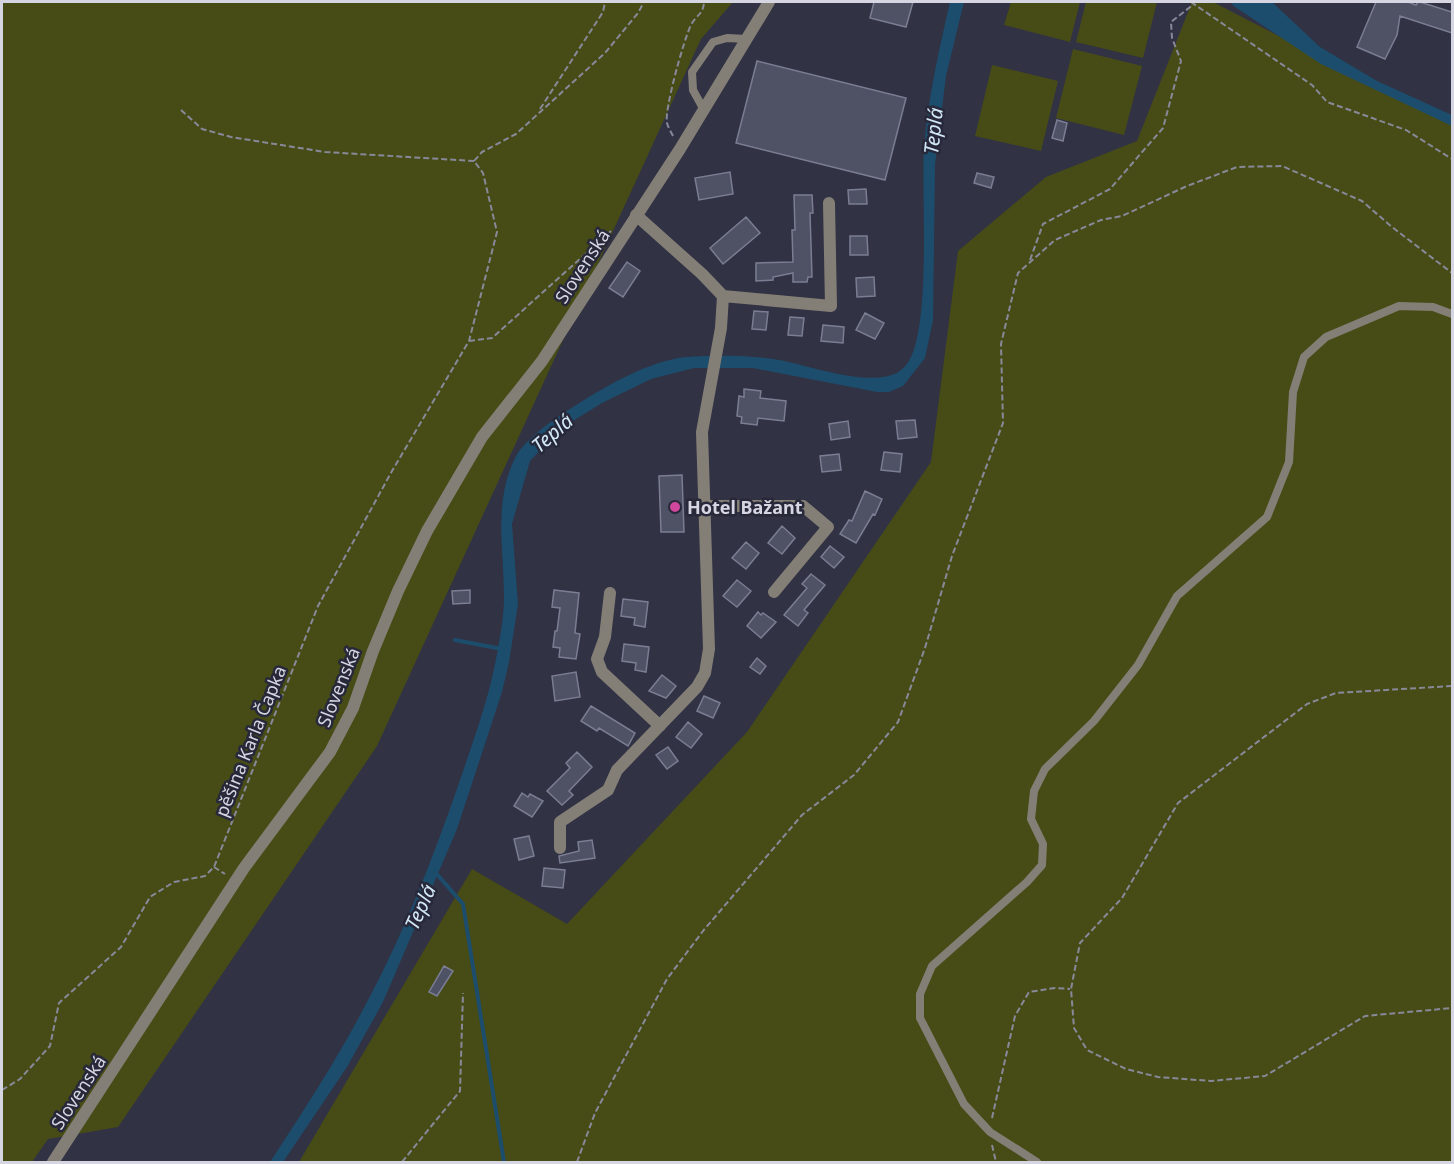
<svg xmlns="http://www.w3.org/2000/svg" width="1454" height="1164" font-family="'Noto Sans',sans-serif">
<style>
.green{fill:#474c17}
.water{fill:#1d4d6c}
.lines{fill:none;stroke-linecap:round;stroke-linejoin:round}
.stream{stroke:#1d4d6c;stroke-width:4}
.building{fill:#4f5164;stroke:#7b7d92;stroke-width:1.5}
.path{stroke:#888998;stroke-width:2;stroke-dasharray:6 3;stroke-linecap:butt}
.service{stroke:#847f76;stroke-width:8}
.minor{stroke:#847f76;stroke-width:12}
.tertiary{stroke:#847f76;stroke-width:12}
.hotel-dot{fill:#d1479c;stroke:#272839;stroke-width:2}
.labels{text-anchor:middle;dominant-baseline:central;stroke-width:5;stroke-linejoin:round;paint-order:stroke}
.street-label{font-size:18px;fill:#d5d6e2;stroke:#272839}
.poi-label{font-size:18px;font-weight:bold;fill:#d5d6e2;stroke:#272839;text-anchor:start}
.water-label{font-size:20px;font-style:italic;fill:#d3e8f7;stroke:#272839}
</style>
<rect width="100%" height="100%" fill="#313244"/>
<path class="green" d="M2 2H733L701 39 377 746 118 1127 48 1139 32 1162H2Z
M1011 2H1080L1070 42 1004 25Z
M1086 2H1157L1143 58 1076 42Z
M1192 2H1213L1452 126V1162H299L472 869 567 924 747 732 931 462 958 251 1046 177 1137 141Z
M1073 49 1142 66 1124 135 1056 118Z
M992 65 1058 81 1041 151 975 136Z"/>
<path class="water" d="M950 2H964L946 76 935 164 933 320 925 358 903 386 889 392H877L753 368H694L651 379 602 403 560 429 530 461 512 524 518 604 509 662 502 692 457 829 383 1002 347 1067 283 1162H270C304 1110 338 1058 367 1002 404 933 432 860 458 786 472 744 488 702 496 659 500 639 504 616 504 597 504 549 493 503 515 458 524 439 556 418 573 407 604 387 650 360 687 357 711 355 749 355 773 359 806 363 884 396 907 364 932 330 921 196 924 148 928 98 939 50 950 2Z
M1230 2H1272L1320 47 1377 81 1452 115V126L1321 64 1235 7Z"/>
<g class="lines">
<path class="stream" d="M455 640 502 649
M435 872 463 904 504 1162"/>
</g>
<path class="building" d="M874 2H913L906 27 870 18Z
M1376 2H1408L1416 5 1418 2H1420L1452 12V33L1400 16 1397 35 1385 59 1357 47Z
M757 61 906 98 885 180 736 143Z
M1057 120 1067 123 1063 141 1052 138Z
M730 172 733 194 699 200 695 178Z
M977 173 994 177 991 188 974 183Z
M866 189 867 204H849L848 190Z
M794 195H812L813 213H810L812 277H808L807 282H793V273L773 277V280L756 281V263L793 262 792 230H795Z
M746 217 760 233 723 264 710 248Z
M850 236H867L868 255H850Z
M627 262 640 271 623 297 609 288Z
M874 277 875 296 857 297 856 278Z
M754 311 768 312 766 330 752 329Z
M865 313 884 323 875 339 856 330Z
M790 317 804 318 802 336 788 335Z
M823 325 844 327 843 343 821 341Z
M744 389 761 391 760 398 786 401 784 421 758 418 757 425 741 423 742 417 737 416 739 396 744 397Z
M915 420 917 437 898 439 896 421Z
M848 421 850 437 831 440 829 424Z
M884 452 902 454 900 472 881 470Z
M839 454 841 470 822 472 820 456Z
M682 475 684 532H661L659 476Z
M865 491 882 499 875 515 873 514 856 543 840 534 849 520 852 521Z
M782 526 795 538 782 554 768 543Z
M746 542 759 553 746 569 732 558Z
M830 546 844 557 834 568 821 557Z
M811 574 825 585 804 610 808 613 798 626 784 615 807 588 802 584Z
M737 580 751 591 737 607 723 596Z
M470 590V603L453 604 452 591Z
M554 590 579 593 575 633 580 634 576 659 559 657 560 648 553 647 555 631H557L560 608 552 607Z
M623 599 648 602 645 627 634 625 635 618 621 616Z
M758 612 761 615 763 613 776 622 761 638 747 626Z
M624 644 649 647 646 672 635 670 636 663 622 661Z
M757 658 766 666 760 674 750 667Z
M576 672 580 697 555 701 552 676Z
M662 675 676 686 666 698 649 691Z
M704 696 720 703 713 718 697 711Z
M591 706 635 733 628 746 599 728 597 731 581 721Z
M688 722 702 734 691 748 676 737Z
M668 747 678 761 667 769 656 755Z
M577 752 592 767 569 791 573 795 562 805 547 791 570 768 566 763Z
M522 793 528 797 530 794 543 801 532 817 514 806Z
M529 836 534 856 519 860 514 839Z
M592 840 595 858 560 863 559 856 579 851 578 842Z
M544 868 565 870 563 888 542 886Z
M444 966 453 971 437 996 429 992Z"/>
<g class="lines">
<path class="path" d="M1191 2 1312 85 1327 102 1406 130 1452 159
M540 109 603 12 605 2
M181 110 202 129 231 137 325 152 474 161
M673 136C671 132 668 127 667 123 664 110 684 39 691 25 697 14 703 15 704 2
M1030 260 1043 224 1110 189 1163 128 1181 61 1172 38 1171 22 1194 4
M469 341 492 338 611 231
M1452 686 1336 693 1307 704 1178 803 1122 898 1080 943 1071 989 1074 1028 1087 1050 1126 1069 1158 1077 1211 1081 1265 1076 1365 1016 1452 1008
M214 867 225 874
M2 1090 20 1079 50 1046 59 1003 121 947 150 897 174 882 205 876 214 867 318 606 392 471 469 341 497 232 483 173 474 161 482 152 516 134 605 53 638 13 644 2
M992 1118 1015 1016 1029 992 1055 988 1070 989
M992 1145 996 1162
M402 1162 460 1091 463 993
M577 1162 595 1113 667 979 703 931 802 815 854 775 898 722 925 648 952 556 1003 423 1001 344 1018 273 1055 240 1101 220 1122 216 1187 186 1237 167 1282 166 1362 201 1392 227 1452 273"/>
<path class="service" d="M704 110 693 90 692 72 713 42 727 38 747 39
M1037 1162 990 1132 964 1104 920 1018V994L932 966 1027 882 1042 865 1043 844 1031 819 1034 791 1045 769 1094 721 1138 665 1177 596 1267 517 1289 462 1293 392 1304 357 1326 337 1399 306 1433 307 1452 314"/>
<path class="minor" d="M723 296 831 306 829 203
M704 506H803L828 527 774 592
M610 593 605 637 597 659 602 672 660 726
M560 848V822L608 790 617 770 697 687 705 673 709 649 702 432 721 328 723 296 702 274 636 215"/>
<path class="tertiary" d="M53 1162 244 868 330 752 353 708 373 651 398 591 427 531 482 437 542 361 680 149 769 2"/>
</g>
<circle class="hotel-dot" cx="675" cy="507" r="6"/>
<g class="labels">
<g class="street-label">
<text transform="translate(582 266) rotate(-57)">Slovenská</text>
<text transform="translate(338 687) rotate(-68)">Slovenská</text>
<text transform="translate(250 741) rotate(-68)">pěšina Karla Čapka</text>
<text transform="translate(78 1092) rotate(-57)">Slovenská</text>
</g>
<g class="poi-label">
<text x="687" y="507">Hotel Bažant</text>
</g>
<g class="water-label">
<text transform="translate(933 131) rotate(-84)">Teplá</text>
<text transform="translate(552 433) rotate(-41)">Teplá</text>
<text transform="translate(420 907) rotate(-66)">Teplá</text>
</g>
</g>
<rect width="1454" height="1164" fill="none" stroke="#d5d6e2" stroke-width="6"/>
</svg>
